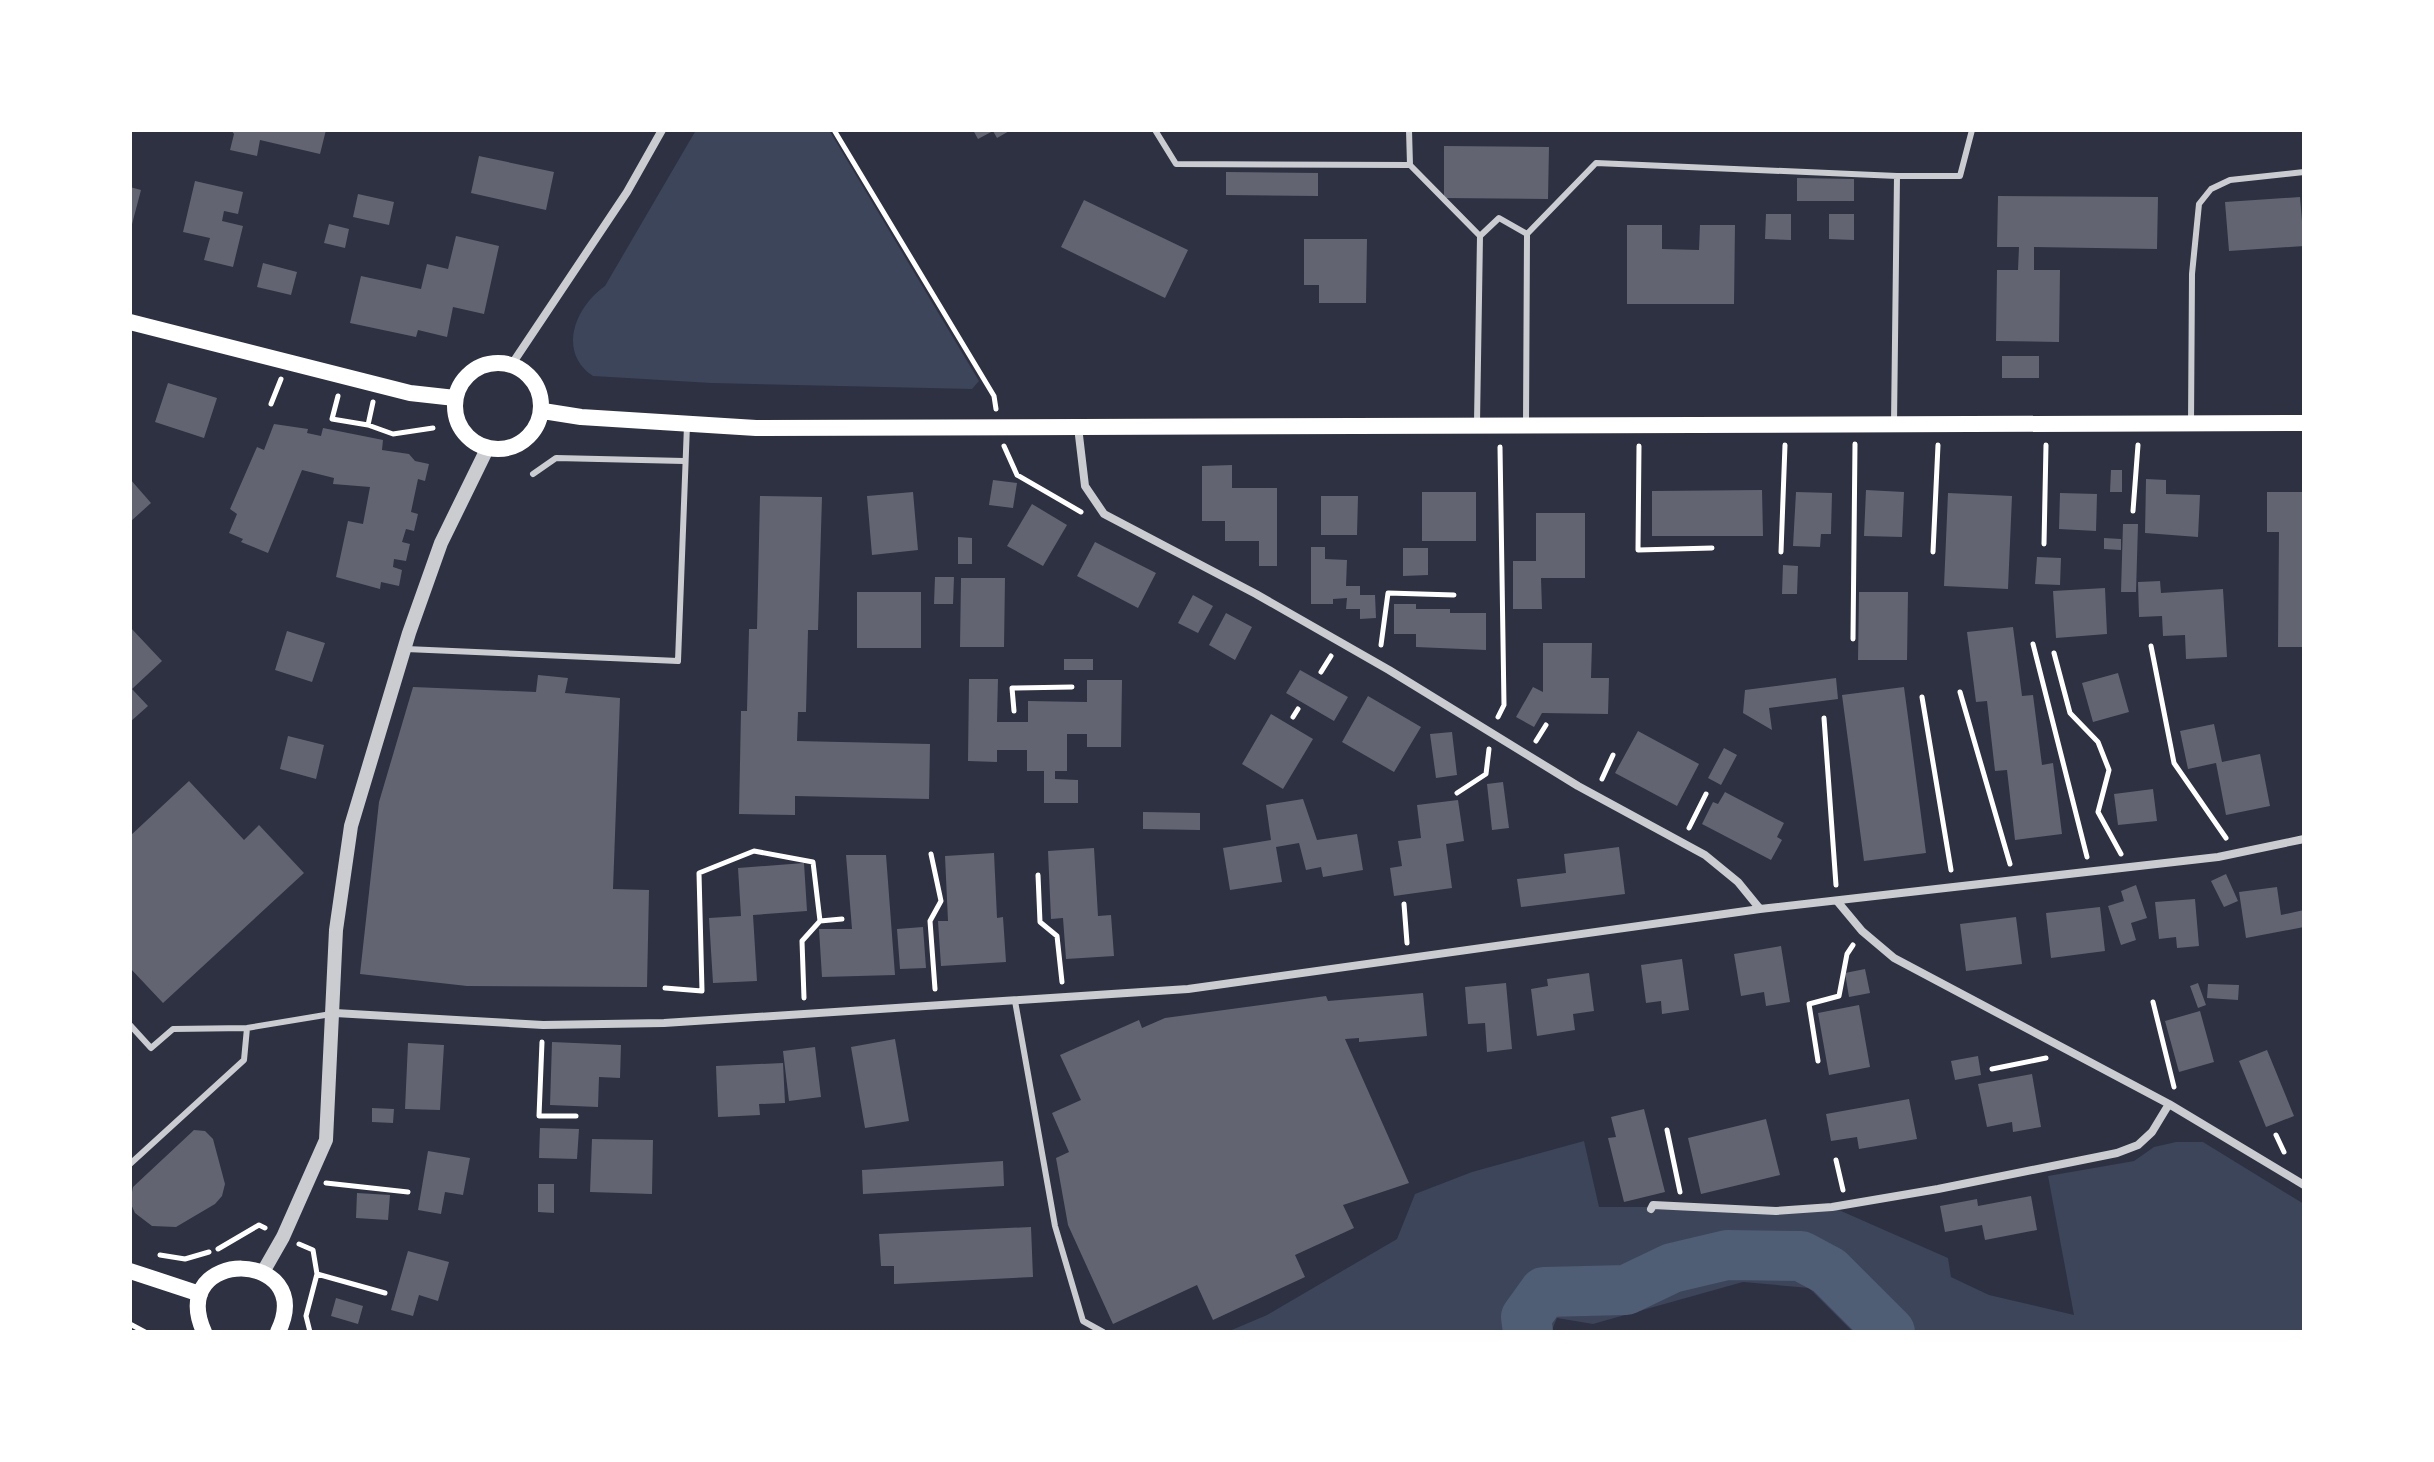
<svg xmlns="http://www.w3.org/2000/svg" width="2434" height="1462" font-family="Raleway,sans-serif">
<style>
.green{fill:#3c4559}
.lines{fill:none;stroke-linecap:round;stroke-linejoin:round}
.river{stroke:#4f5d75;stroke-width:50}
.building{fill:#626471}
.path{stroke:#fff;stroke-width:5}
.service{stroke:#caccd0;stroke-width:6}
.minor{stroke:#caccd0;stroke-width:8}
.tertiary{stroke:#caccd0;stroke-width:14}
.secondary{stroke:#fff;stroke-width:16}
</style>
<rect width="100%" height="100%" fill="#2d3142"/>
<path class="green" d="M696 130H829L979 381 972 389 711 383 593 376C557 352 575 307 605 286Z
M1584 1141 1599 1207H1832L1948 1258 1951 1277 1989 1295 2074 1315 2048 1176 2134 1161 2154 1147 2176 1142H2203L2304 1204V1332H1853L1809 1288 1743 1282 1593 1324 1557 1318 1551 1332H1227L1267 1315 1397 1239 1415 1194 1472 1172Z"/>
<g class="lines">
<path class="river" d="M1528 1332 1526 1317 1544 1292 1626 1290 1672 1268 1727 1255 1801 1256 1829 1271 1890 1332"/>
</g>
<path class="building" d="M231 130H326L320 154 260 140 257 156 230 150 234 134Z
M973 130H1011L997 138 993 131 978 139Z
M1444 146 1549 147 1548 199 1444 198Z
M479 156 554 172 546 210 471 193Z
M1226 172 1318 173V196L1226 195Z
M1797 178 1854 179V201H1797Z
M195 181 243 192 238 214 224 211 222 221 243 226 233 267 204 260 210 238 183 232Z
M130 187 141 190 131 228H130Z
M358 194 394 202 389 225 353 217Z
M1998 196 2158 197 2157 249 2034 247V270H2060L2059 342 1996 341 1997 270H2018L2019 247H1997Z
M2300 197 2304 246 2229 251 2225 202Z
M1084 200 1188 250 1165 298 1061 247Z
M1766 214H1791V240L1765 239Z
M1829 214H1854V240L1829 239Z
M329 224 349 229 345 248 324 243Z
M1627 225H1662V249L1699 250 1700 225H1735L1734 304H1627Z
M456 236 499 246 484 314 453 307 447 337 418 330 416 337 350 323 361 276 421 289 427 264 448 269Z
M1304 239H1367L1366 303H1319V285H1304Z
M263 263 297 272 291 295 257 287Z
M2002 356H2039V378H2002Z
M168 383 217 398 204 438 155 422Z
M274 424 308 429 307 433 321 436 323 428 383 440 382 450 409 454 415 461 429 464 425 481 418 479 411 512 418 514 414 531 406 529 402 542 410 544 406 561 394 559 393 567 402 570 399 586 381 582 380 589 336 577 348 521 363 524 370 487 333 484 334 478 302 470 268 553 241 542 243 539 229 533 237 514 230 509 257 447 264 450Z
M1232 465V488H1277V566H1259V541H1225V521H1202V466Z
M2111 470H2122V492H2110Z
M130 479 151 503 130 522Z
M2146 479 2166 480V494L2200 495 2198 537 2145 533Z
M993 480 1017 483 1013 508 989 505Z
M1762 490 1763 536H1652V491Z
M1866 490 1904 492 1902 537 1864 536Z
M913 492 918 550 872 555 867 496Z
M1422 492H1476V541H1422Z
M1796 492 1832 493 1831 534H1821L1820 547 1793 546Z
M2267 492H2304V647H2278L2279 532H2267Z
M1948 493 2012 496 2008 589 1944 586Z
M2060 493 2097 494 2096 531 2059 529Z
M760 496 822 497 818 630H808L806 712H798L797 741 930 744 929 799 795 796V815L739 814 741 711H747L749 629H757Z
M1321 496H1358L1357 535H1321Z
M1032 504 1067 525 1043 566 1007 546Z
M1536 513H1585V578H1541L1542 609H1513V561H1536Z
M2123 524H2138L2136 592H2121Z
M958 537 972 538V564H958Z
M2104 538 2121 539V550L2104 549Z
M1095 542 1156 573 1138 608 1077 576Z
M1311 547H1325V559L1347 560 1346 586H1360V595H1375L1376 618 1360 619V609H1346L1347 598 1333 599V604H1311Z
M1403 548H1428V575L1403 576Z
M2037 557 2061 558 2060 585 2035 584Z
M1783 565 1798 566 1797 594H1782Z
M935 577H954L953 604H934Z
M961 578H1005L1004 647H960Z
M2160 581 2161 593 2223 589 2227 657 2186 659 2185 635 2163 636 2162 616 2139 617 2138 582Z
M2105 588 2107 634 2056 638 2053 591Z
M857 592H921V648H857Z
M1859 592H1908L1907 660H1858Z
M1193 595 1213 606 1198 633 1178 623Z
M1394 604H1416V609H1450V613H1486V650L1416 647V634H1394Z
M1226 613 1252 627 1235 660 1209 645Z
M130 627 162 661 132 689 148 706 130 722Z
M2013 627 2022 696 2033 695 2042 765 2053 763 2062 834 2015 840 2007 770 1995 771 1987 701 1976 702 1967 632Z
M287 631 325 643 312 682 275 670Z
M1543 643H1592L1591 678H1609L1608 714 1542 713 1534 727 1516 717 1533 687 1543 692Z
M1064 659H1093V670H1064Z
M1300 670 1348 697 1334 721 1286 693Z
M2118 673 2129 712 2093 722 2082 683Z
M538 675 568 678 565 693 620 698 613 889 649 890 647 987 467 986 360 974 379 802 413 687 536 692Z
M1836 678 1838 699 1769 708 1772 730 1743 713 1745 690Z
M969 679H998L997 722H1028V701L1087 702V680H1122L1121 747H1087V734H1067V771H1055V779L1078 780V803H1044V771H1027V750H997V762L968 761Z
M1904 687 1926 853 1864 861 1842 695Z
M1368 696 1421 727 1394 772 1342 742Z
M1271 714 1313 739 1283 789 1242 764Z
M2214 724 2222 762 2260 754 2270 806 2226 815 2216 763 2188 769 2180 731Z
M1638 731 1699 764 1677 806 1615 773Z
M1452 732 1457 775 1436 778 1430 734Z
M288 736 324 745 316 779 280 769Z
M1724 748 1737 755 1721 785 1708 778Z
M189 781 244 840 259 825 304 873 163 1003 130 968V836Z
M1503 782 1509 828 1492 830 1487 784Z
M2153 789 2157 821 2118 825 2114 794Z
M1725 792 1784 823 1777 837 1782 840 1771 860 1702 824 1713 802 1718 804Z
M1303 799 1317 840 1357 834 1363 870 1323 877 1321 867 1306 870 1299 843 1276 847 1282 882 1230 890 1223 848 1271 840 1266 805Z
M1458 800 1464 841 1446 844 1452 888 1394 896 1390 868 1402 866 1398 841 1421 838 1417 805Z
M1143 812 1200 813V830L1143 829Z
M1619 847 1625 894 1521 907 1517 879 1566 873 1564 854Z
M1094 848 1098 916 1111 915 1114 956 1066 959 1063 918 1051 919 1048 851Z
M994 853 997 918 1003 917 1006 962 941 966 938 921H948L945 856Z
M846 855H886L895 975 822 977 819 929H852Z
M804 863 807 911 753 915 757 981 713 983 709 918 741 916 738 868Z
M2226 874 2238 901 2224 907 2211 881Z
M2136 885 2147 918 2131 923 2136 940 2121 945 2108 906 2124 901 2121 891Z
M2277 887 2281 915 2304 910V927L2246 938 2239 892Z
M2195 899 2199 946 2177 948 2176 937 2159 939 2155 902Z
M2100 907 2105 951 2051 958 2046 913Z
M2016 917 2022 964 1966 971 1960 924Z
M923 927 926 968 900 969 897 929Z
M1781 946 1790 1002 1766 1006 1764 992 1741 996 1734 954Z
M1682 959 1689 1010 1662 1014 1661 1001 1646 1003 1641 965Z
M1865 969 1870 993 1849 997 1845 973Z
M1589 973 1594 1011 1573 1014 1575 1030 1537 1036 1531 989 1548 986 1547 979Z
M1506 983 1512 1049 1487 1052 1485 1023 1468 1024 1465 987Z
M2198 983 2206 1005 2198 1008 2190 986Z
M2208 984 2239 985 2238 1000 2207 998Z
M1423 993 1427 1036 1359 1042V1038L1345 1039 1409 1183 1343 1205 1354 1228 1295 1255 1305 1277 1213 1320 1197 1285 1113 1324 1068 1225 1056 1158 1069 1152 1052 1113 1081 1100 1060 1055 1139 1020 1142 1028 1165 1018 1326 996 1328 1001Z
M1859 1005 1870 1067 1829 1075 1818 1013Z
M2200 1011 2214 1062 2179 1072 2165 1021Z
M895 1039 909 1121 865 1128 851 1047Z
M552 1042 621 1045 620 1078 599 1077 598 1107 550 1105Z
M408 1043 444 1045 440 1110 405 1109Z
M815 1047 821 1097 789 1101 783 1051Z
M2267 1050 2294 1116 2266 1127 2239 1061Z
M1978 1056 1981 1075 1955 1080 1951 1061Z
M783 1063 785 1103 759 1104 760 1115 718 1117 716 1066Z
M2032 1074 2041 1127 2013 1132 2012 1122 1987 1127 1978 1084Z
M1909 1099 1917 1139 1859 1149 1857 1137 1831 1141 1826 1114Z
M372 1108 394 1109 393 1123 372 1122Z
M1644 1109 1665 1192 1624 1202 1608 1138 1616 1137 1611 1117Z
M1766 1119 1780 1175 1701 1194 1688 1138Z
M540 1128 579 1129 577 1159 539 1158Z
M194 1130 205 1131 213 1139 225 1184 222 1196 215 1204 176 1227 152 1226 135 1213 130 1202 133 1187Z
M592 1139 653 1140 652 1194 590 1192Z
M428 1151 470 1158 463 1195 445 1192 441 1214 418 1210Z
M1003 1161 1004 1186 863 1194 862 1170Z
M538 1184H554V1213L538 1212Z
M357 1193 390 1195 388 1220 356 1218Z
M2031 1196 2037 1230 1985 1240 1982 1225 1945 1232 1940 1206 1977 1199 1978 1206Z
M1031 1227 1033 1277 894 1284V1266H881L879 1234Z
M408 1251 449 1262 438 1301 419 1295 413 1316 391 1310Z
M336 1298 363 1306 358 1324 331 1316Z"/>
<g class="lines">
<path class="path" d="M834 130 994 396 996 409
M338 396 332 419 368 425 393 434 433 428
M271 404 281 379
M368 425 373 402
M1004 446 1017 475 1081 512
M1639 446 1638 550 1712 548
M2133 511 2138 445
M2044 544 2046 445
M1781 552 1785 445
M1933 552 1938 445
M1853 639 1855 444
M2033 644 2087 857
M1381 645 1388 593 1454 595
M2151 646 2174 763 2226 838
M2054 653 2070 713 2098 742 2109 770 2098 812 2121 854
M1321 672 1331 656
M1960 692 2010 864
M1922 697 1951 870
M1014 711 1012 688 1072 687
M1293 717 1298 709
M1498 717 1504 705 1500 447
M1824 718 1836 885
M1536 741 1546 725
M1602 779 1613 755
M1457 793 1486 774 1489 749
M1689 828 1706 794
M931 854 941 901 930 921 935 989
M1038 875 1040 922 1057 936 1062 982
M1404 904 1407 943
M665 988 702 991 699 873 754 851 813 862 820 921 842 919
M804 998 802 941 820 921
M2153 1002 2174 1087
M542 1042 539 1116H576
M1818 1061 1809 1004 1839 996 1847 954 1853 945
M1992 1069 2046 1058
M1667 1130 1680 1192
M2276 1135 2284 1152
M1836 1160 1843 1190
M326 1183 408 1192
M299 1244 313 1250 317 1274 306 1316 310 1332
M218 1249 259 1225 265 1228
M160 1255 185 1259 209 1252
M317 1274 385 1293
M130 1324 145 1332"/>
<path class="service" d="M1155 130 1176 164 1410 165 1480 236
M1409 130 1410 165
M1527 234 1596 163 1897 176
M1477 423 1480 236 1499 218 1527 234 1526 423
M2191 423 2192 274 2199 204 2211 189 2230 180 2304 172
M1894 424 1897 176H1960L1972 130
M533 474 556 458 684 461
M406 649 678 661 687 425
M1015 1001 1055 1226 1083 1321 1103 1332
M130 1025 151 1048 173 1029 247 1028 331 1014
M130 1164 244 1060 247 1028"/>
<path class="minor" d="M512 364 627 192 662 130
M1078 427 1085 486 1104 514 1256 594 1389 670 1578 786 1705 855 1738 882 1760 909
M1837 901 1862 931 1894 958 2169 1104 2304 1185
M335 1013 543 1025 664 1023 1188 989 1760 909 2218 857 2304 839
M1651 1209 1653 1205 1776 1211 1832 1207 1938 1189 2117 1153 2138 1145 2152 1132 2169 1104"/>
<path class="tertiary" d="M263 1272 283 1237 326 1140 336 930 351 826 409 633 441 543 487 449"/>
<path class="secondary" d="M130 322 410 393 455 398
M455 406a43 43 0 1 1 86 0a43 43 0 1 1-86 0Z
M543 411 581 417 756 428 2304 423
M130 1271 200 1294
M204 1332C166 1246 318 1249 278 1332"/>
</g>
<rect width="2434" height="1462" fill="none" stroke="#ffffff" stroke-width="264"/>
</svg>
